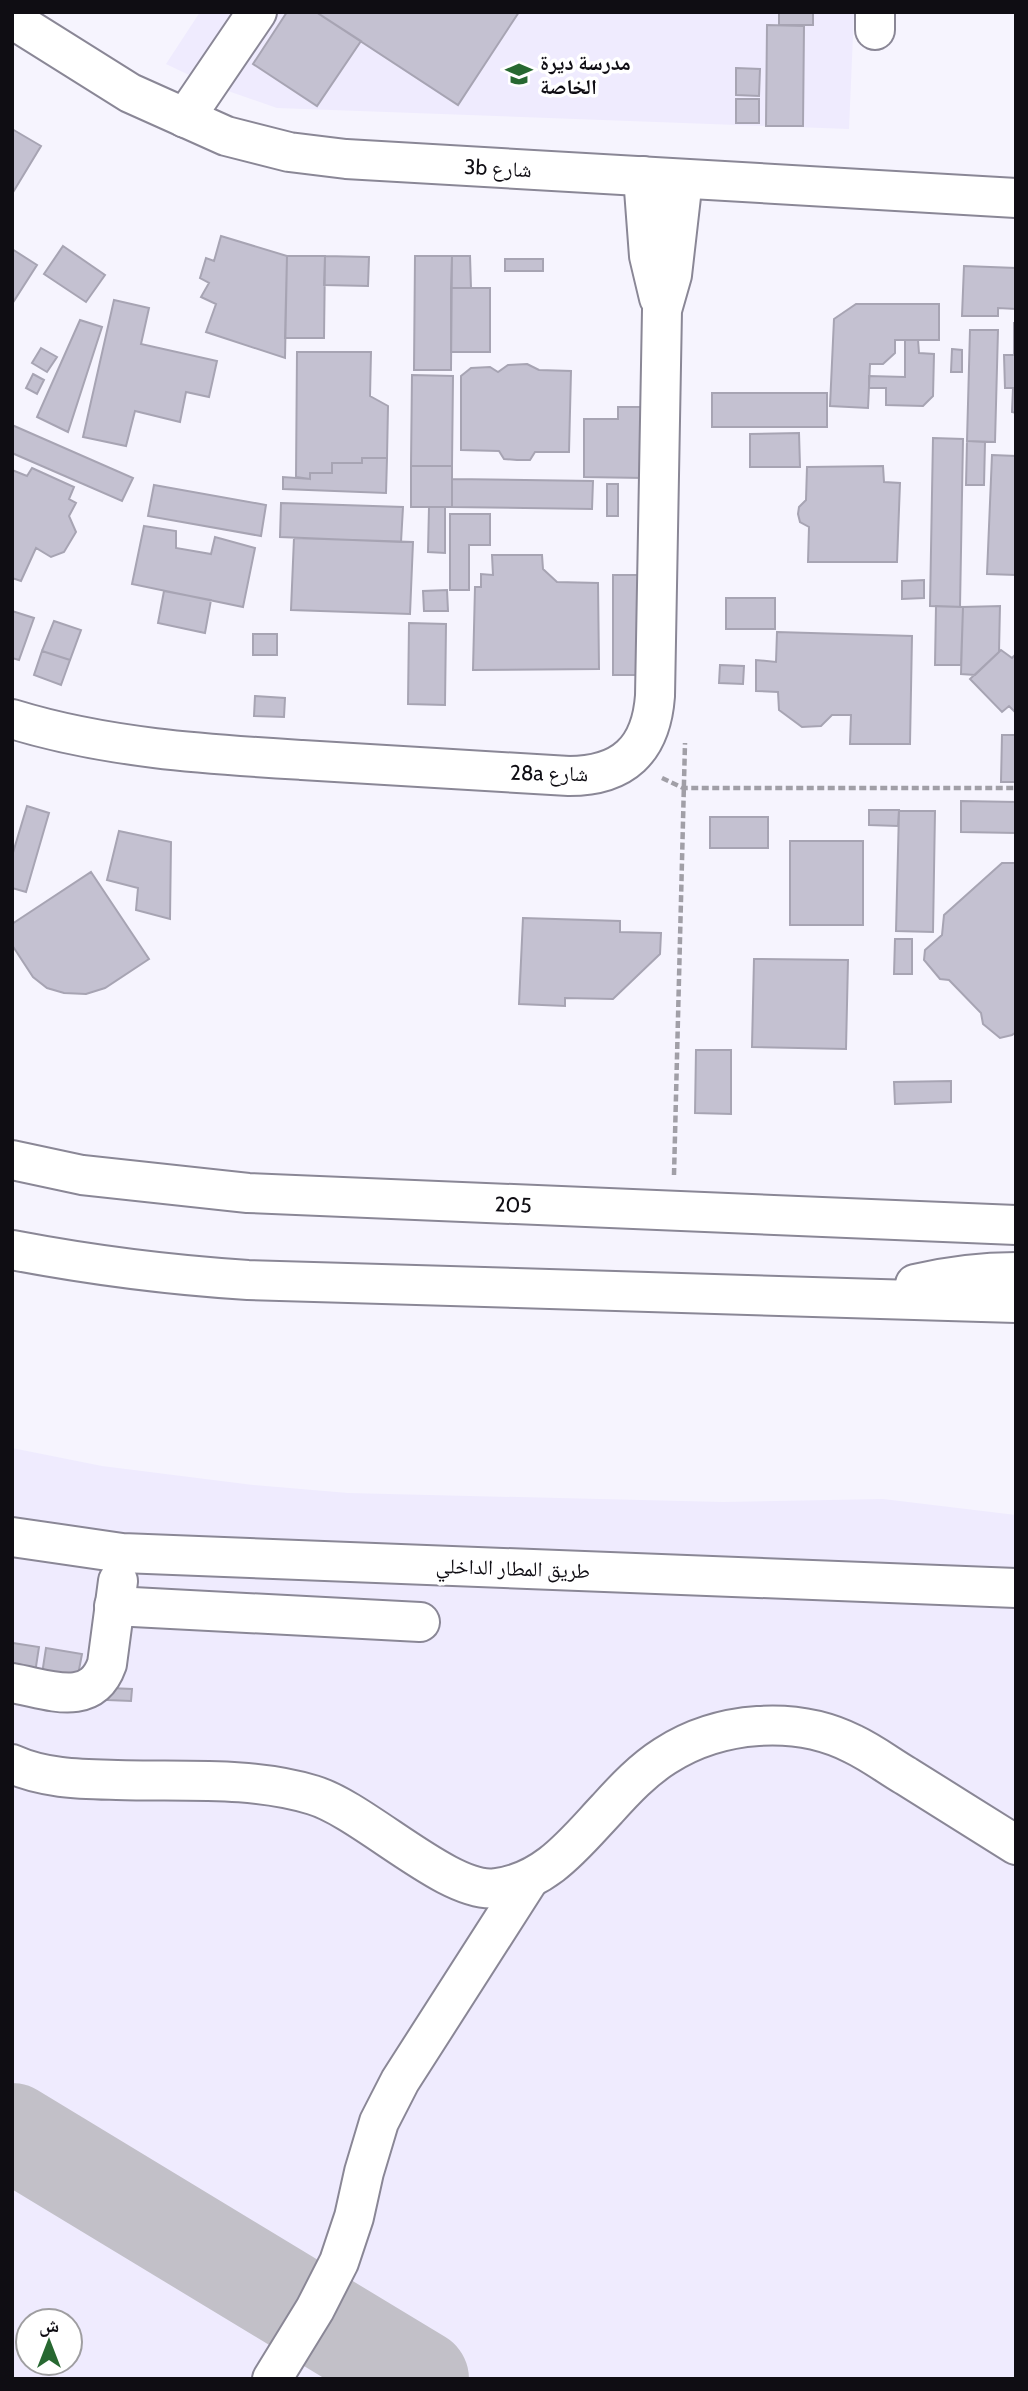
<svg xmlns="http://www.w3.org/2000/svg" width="1028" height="2391" font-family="Cabin,'Noto Naskh Arabic',sans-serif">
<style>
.built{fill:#efebfe;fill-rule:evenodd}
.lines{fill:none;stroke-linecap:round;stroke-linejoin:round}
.taxiway{stroke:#c2c0c8;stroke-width:98}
.building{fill:#c4c1d1;stroke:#a7a4b3;stroke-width:2}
.minor-casing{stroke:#8a8796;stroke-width:42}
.path{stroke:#a19fa7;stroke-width:4.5;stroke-dasharray:7 3.5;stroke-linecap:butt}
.minor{stroke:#fff;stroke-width:38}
.labels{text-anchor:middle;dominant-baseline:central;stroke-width:7;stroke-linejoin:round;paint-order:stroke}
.poi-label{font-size:21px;font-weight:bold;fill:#0f0d13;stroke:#fff;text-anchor:start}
.street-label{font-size:21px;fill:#0f0d13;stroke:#fff}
</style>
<rect width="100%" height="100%" fill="#f6f4fe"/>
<path class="built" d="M200 12H854L849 129 277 108 208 84 166 64Z
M12 1448 102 1466 253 1485 348 1493 723 1502 883 1499 1016 1515V2379H12ZM28 2321H70V2363H28Z"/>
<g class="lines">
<path class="taxiway" d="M12 2132 420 2379"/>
</g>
<path class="building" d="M287 12H316L361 41 317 106 253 64Z
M316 12H519L458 105Z
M779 12H813V25H779Z
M767 25 804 26 803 126H766Z
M736 68 760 69 759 96 736 95Z
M736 99H759V123H736Z
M12 129 41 146 12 194Z
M221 236 287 256 285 358 206 332 216 304 201 297 209 283 200 278 206 258 214 261Z
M63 246 105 275 86 302 44 274Z
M12 249 37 265 12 304Z
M287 256H325L324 338H285Z
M325 256 369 257 368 286 324 285Z
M415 256H452L451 370H414Z
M452 256H470L471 288H451Z
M505 259H543V271H505Z
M964 266 1016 268V309L998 308V316H962Z
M451 288H490V352H451Z
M114 300 149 308 141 344 217 361 209 397 186 392 180 422 135 411 126 446 83 437Z
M856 304H939V340H895V353L883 364H870L868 408 830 406 834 319Z
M80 320 102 327 68 432 37 417Z
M1014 323H1016V413L1012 412 1013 388H1005L1004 355H1014Z
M970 330H998L995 442 967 441Z
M905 340H918L919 353 934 354 933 396 923 406 886 405V388H869V376L905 377Z
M41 348 57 357 47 372 32 363Z
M952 349 962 350V372H951Z
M297 352H371L370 396 388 406 387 458H362V463H332V473H310V479L296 477Z
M527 364 539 370 571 371 569 452H535L530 460H517L504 459 499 451 461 450V376L471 368 490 367 498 372 508 365Z
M33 374 44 380 37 394 26 388Z
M412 375 453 376 452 466H411Z
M712 393H827V427H712Z
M618 407H644V478L584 477V419H618Z
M12 425 133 478 122 501 12 453Z
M799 433 800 467H750V434Z
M933 438 963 439 960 607 930 606Z
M967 441 985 442 984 485H966Z
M992 455 1016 456V575L987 574Z
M362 458H387L386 493 283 489V477L310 479V473H332V463H362Z
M411 466H452V507H411Z
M883 466 884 482 900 483 897 562H808L809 527 800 522 798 514 799 507 806 500 807 467Z
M32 468 74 487 69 499 76 503 69 516 76 532 64 552 51 557 36 548 21 581 12 578V470L27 476Z
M452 479 593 481 592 509 452 507Z
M607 484H618V516H607Z
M154 485 266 505 261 536 148 516Z
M281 503 403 507 401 542 280 537Z
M429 507H445V553L428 552Z
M450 514H490V545H469V590H450Z
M144 526 176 531V548L211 554 215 537 255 548 243 607 132 584Z
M294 538 413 542 410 614 291 610Z
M492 555H542L543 569 557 582 598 583 599 669 473 670 475 587H481V574L493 575Z
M613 575H642V675H613Z
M924 580V598L902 599V581Z
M447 590 448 611H424L423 591Z
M164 591 211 600 205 633 158 623Z
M726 598H775V629H726Z
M936 606 963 607 961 665H935Z
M1000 606 999 652 975 675 961 674 963 607Z
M12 611 34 618 19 660 12 658Z
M54 621 81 630 70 660 42 651Z
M409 623 446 624 445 705 408 704Z
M777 632 912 636 910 744H850L851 715H832L821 726 802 727 779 710 778 692 756 691V660L776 662Z
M253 634H277V655H253Z
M1001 650 1012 658 1016 654V713L1009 706 1002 712 970 679Z
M42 651 70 660 61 685 34 675Z
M720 665 744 666 743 684 719 683Z
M255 696 285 698 284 717 254 716Z
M1002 735H1016V782H1001Z
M961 801 1016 802V833L961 832Z
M27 806 49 813 26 892 12 888V856Z
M869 810H899L898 826 869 825Z
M899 811H935L933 932 896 931Z
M710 817H768V848H710Z
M119 831 171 842 170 919 136 910 138 888 107 880Z
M790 841H863V925H790Z
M1002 863H1016V1032L1012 1035 1000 1038 983 1024 981 1013 949 980 940 979 924 960 925 950 942 935 944 915Z
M91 872 149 959 105 988 86 994 64 993 47 988 33 977 12 945V924Z
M523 918 620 921V932L661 933 660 954 613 999 565 998V1006L519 1004Z
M895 939H912V974H894Z
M754 959 848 960 846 1049 752 1047Z
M696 1050H731V1114L695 1113Z
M951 1081V1102L895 1104 894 1082Z
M13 1643 39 1647 35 1673 12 1669Z
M46 1648 82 1654 77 1680 42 1674Z
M109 1688 132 1689 131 1701 108 1700Z"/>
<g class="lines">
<defs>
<g id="minor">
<path d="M12 19 130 93 226 136 289 152 346 159 1016 198"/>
<path d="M875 30V12"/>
<path d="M185 118 257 12"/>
<path d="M643 176 649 256 659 298"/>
<path d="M12 719C106 748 205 754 302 760 391 765 480 771 569 776 623 776 651 750 655 696L662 310 672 275 683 179"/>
<path id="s1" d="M12 1160 82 1175 248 1193 1016 1225"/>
<path d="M12 1250C91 1265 168 1275 248 1280L1016 1303"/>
<path d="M915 1284C949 1276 981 1272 1016 1272"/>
<path d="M12 1537 122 1553 1016 1588"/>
<path d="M114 1606 420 1622"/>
<path d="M12 1683C48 1689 91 1709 107 1664L118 1581"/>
<path d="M12 1764C45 1779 82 1779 117 1780 181 1782 251 1776 313 1795 364 1810 449 1895 496 1888 546 1882 575 1843 607 1809 625 1789 643 1770 665 1756 719 1721 796 1715 853 1744 872 1753 889 1766 906 1776 943 1799 979 1822 1016 1845"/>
<path d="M272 2379 315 2309 339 2262 354 2217 364 2172 379 2122 400 2081 528 1881"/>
</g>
</defs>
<use href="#minor" class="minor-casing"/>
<path class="path" d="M662 778 683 788H1016
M674 1175 685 743"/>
<use href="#minor" class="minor"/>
</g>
<defs>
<symbol id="school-bare" viewBox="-9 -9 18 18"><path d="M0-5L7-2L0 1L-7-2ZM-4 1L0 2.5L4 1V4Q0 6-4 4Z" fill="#276831" stroke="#fff" stroke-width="2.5" paint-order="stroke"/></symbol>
</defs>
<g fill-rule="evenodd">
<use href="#school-bare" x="500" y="55" width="38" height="38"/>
</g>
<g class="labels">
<g class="poi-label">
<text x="540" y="62">مدرسة ديرة<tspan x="540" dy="24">الخاصة</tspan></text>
</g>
<g class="street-label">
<text transform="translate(498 168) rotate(3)">3b شارع</text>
<text transform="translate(549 773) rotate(1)">28a شارع</text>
<text stroke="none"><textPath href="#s1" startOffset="504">205</textPath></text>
<text transform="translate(513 1568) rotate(2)">طريق المطار الداخلي</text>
</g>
</g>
<rect width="1028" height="2391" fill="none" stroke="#0f0d13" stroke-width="28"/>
<g transform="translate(49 2342)"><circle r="33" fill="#ffffff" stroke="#9f9ea1" stroke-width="2"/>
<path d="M0-5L12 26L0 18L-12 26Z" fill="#276831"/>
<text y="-10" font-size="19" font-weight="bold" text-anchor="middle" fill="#0f0d13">ش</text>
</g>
</svg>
